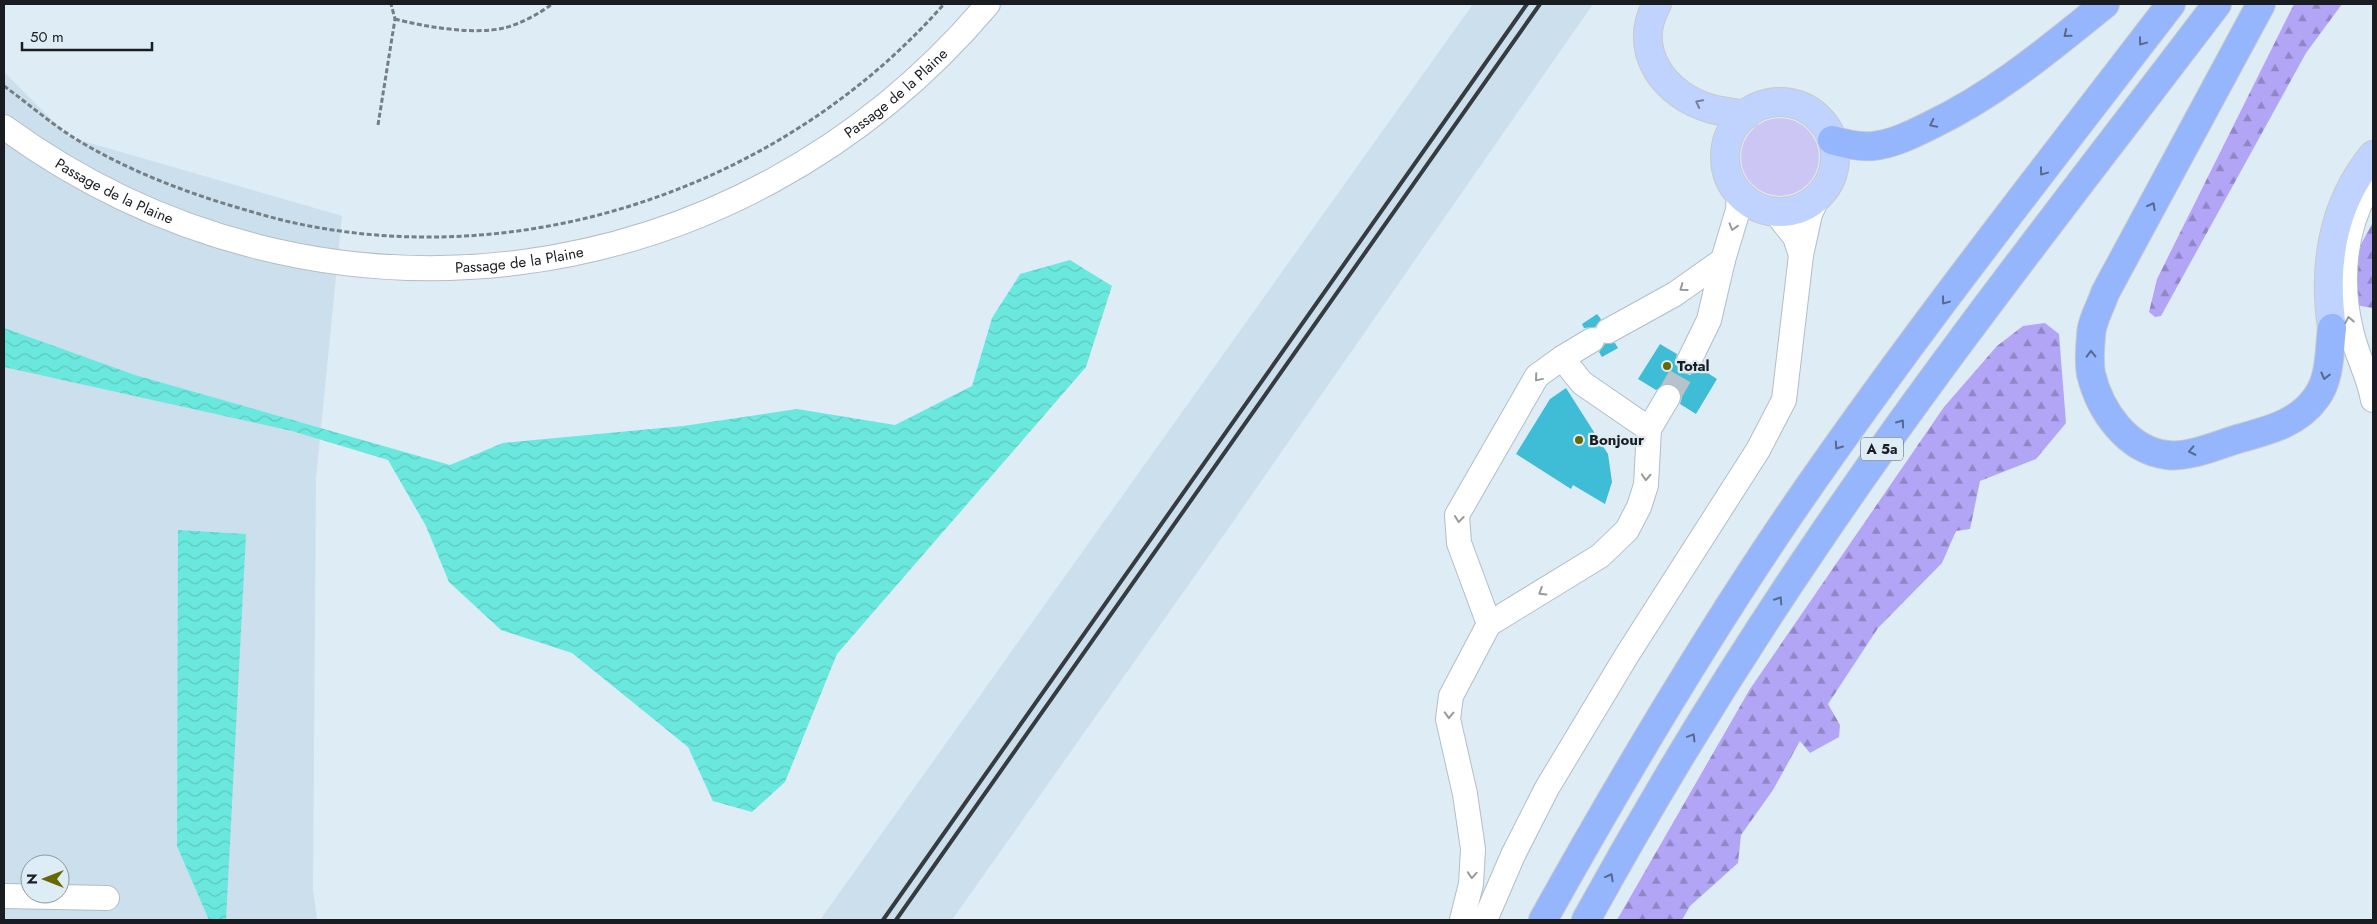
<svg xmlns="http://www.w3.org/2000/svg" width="2377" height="924" font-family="Jost,sans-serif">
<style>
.built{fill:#cbdfed;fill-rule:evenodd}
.grass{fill:#ccc6f5}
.forest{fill:url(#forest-firs)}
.water{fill:url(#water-waves)}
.building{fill:#3fbdd6}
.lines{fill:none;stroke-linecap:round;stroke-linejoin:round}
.minor-tunnel{stroke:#b7c3cb;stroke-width:24;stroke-dasharray:24 12;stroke-linecap:butt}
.minor-casing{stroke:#b1bec7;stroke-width:26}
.major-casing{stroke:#c8c9ca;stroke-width:30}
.highway-casing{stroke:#c8c9ca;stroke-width:30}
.path{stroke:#757e84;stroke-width:3;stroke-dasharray:5 2.5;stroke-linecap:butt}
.minor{stroke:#fff;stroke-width:24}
.major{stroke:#bfd3fe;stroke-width:28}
.highway{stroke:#95b5fd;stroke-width:28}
.rail{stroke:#363b40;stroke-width:4}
.oneway{stroke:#57698f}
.oneway2{stroke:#74819b}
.oneway3{stroke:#98999b}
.poi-dot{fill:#686803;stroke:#deecf5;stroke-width:2}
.labels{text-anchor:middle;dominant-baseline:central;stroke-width:4.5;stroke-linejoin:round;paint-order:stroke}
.shield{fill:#deecf5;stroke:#545b61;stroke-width:1}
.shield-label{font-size:14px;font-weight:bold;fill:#191d21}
.street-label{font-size:15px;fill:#191d21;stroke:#deecf5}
.poi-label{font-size:15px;font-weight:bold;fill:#191d21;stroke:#deecf5;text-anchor:start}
</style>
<defs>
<pattern id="forest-firs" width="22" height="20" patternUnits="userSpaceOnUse" patternTransform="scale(1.25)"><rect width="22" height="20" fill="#b2a5f5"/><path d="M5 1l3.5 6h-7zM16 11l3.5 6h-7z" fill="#9086c6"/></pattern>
<pattern id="water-waves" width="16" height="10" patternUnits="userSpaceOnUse" patternTransform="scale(1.25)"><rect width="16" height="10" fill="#6be8dd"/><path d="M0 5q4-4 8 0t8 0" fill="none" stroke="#5cc7bd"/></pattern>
</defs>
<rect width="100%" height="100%" fill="#deecf5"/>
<path class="built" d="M1473 4H1593L1230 526 952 920H820Z
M4 72 69 137 342 216 316 478 313 889 317 920H4ZM30 864H60V894H30Z"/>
<path class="grass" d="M1741 157a39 39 0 1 1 78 0a39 39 0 1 1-78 0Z"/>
<path class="forest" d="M2294 4H2342L2306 53 2161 316 2155 317 2149 312 2157 279Z
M2373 222V308L2355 305 2352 261Z
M2045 323 2059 334 2066 423 2036 459 1980 481 1970 529 1956 531 1942 563 1878 628 1828 704 1840 725 1839 737 1810 753 1800 741 1773 790 1741 835 1738 863 1690 906 1682 920H1617L1750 689 1944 407 1997 346 2023 326Z"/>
<path class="water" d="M1070 260 1112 286 1086 367 837 654 785 782 752 812 713 801 688 747 572 653 501 630 449 582 426 526 388 460 292 431 4 367V328L135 375 450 465 503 443 683 426 797 409 895 425 972 386 992 318 1020 274Z
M178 530 246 534 226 920H209L177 846Z"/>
<path class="building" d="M1597 314 1601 319 1595 327 1584 328 1582 324Z
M1615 343 1618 348 1602 357 1599 352 1605 344Z
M1660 344 1677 354 1675 362 1683 373 1690 375 1700 368 1717 379 1696 414 1680 404 1682 397 1675 385 1668 383 1656 390 1638 379Z
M1566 388 1608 454 1612 482 1605 504 1573 485 1571 489 1516 454 1550 399Z"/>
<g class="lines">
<path class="minor-tunnel" d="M1668 397 1689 361"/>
<defs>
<g id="minor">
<path id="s1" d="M4 127C318 356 738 300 988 4"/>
<path d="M2373 181C2343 224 2339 284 2352 334 2357 356 2369 376 2373 400"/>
<path d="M1775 212 1795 237 1801 255"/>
<path d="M1608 331 1675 294 1723 260"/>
<path d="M1562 358 1582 383 1649 429"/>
<path d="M1689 361 1709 320 1723 260 1738 210 1739 193"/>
<path d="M1489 624 1459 543 1457 515 1537 376 1562 358 1592 340"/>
<path d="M4 896 107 898"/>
<path d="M1462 920 1471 884 1473 849 1465 794 1448 719 1451 696 1489 624 1600 556 1627 530 1639 507 1646 485 1649 429 1668 397"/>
<path d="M1485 920 1513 855 1547 788 1627 655 1758 450 1784 400 1801 255 1810 214 1818 197"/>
</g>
<path id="major" d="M1657 4C1631 50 1664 96 1712 109 1723 112 1735 113 1746 115
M1725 157a55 55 0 1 1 110 0a55 55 0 1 1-110 0Z
M2332 328C2323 267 2332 205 2373 155"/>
<path id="highway" d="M2261 4 2105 293C2101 306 2091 322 2091 336 2090 347 2089 363 2091 374 2100 411 2127 450 2167 455 2190 458 2219 444 2241 438 2270 430 2298 423 2316 398 2331 378 2329 351 2332 328
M1832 140C1845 144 1860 147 1873 146 1893 144 1913 134 1931 125 1996 94 2049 49 2105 4
M1543 920C1620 782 1701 645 1790 514 1910 339 2042 172 2171 4
M1586 920C1657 791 1734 665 1817 543 1942 358 2082 182 2217 4"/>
</defs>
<use href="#minor" class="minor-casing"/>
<use href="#major" class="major-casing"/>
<use href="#highway" class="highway-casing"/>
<path class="path" d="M395 19C425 27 474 35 504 28 520 24 539 14 552 4
M4 86C26 102 48 121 71 136 122 168 181 191 239 208 256 213 273 218 290 222 527 275 785 185 944 4
M378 125 395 19 391 4"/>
<use href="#minor" class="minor"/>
<use href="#major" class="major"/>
<use href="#highway" class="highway"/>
<path class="rail" d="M883 920 1527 4
M896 920 1540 4"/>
</g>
<defs><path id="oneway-chevron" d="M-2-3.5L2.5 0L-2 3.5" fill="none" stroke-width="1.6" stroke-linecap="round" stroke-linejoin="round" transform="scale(1.25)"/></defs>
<g class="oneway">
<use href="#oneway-chevron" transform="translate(2067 34) rotate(141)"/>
<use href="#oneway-chevron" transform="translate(2142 42) rotate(127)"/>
<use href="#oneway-chevron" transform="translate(1933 124) rotate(154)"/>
<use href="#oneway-chevron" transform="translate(2043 172) rotate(127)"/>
<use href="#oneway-chevron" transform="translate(2152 206) rotate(-62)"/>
<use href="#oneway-chevron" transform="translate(1945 301) rotate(127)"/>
<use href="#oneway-chevron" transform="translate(2091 354) rotate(-91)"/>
<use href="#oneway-chevron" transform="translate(2325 376) rotate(104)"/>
<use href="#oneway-chevron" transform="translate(1901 423) rotate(-54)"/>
<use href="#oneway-chevron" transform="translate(1838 446) rotate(125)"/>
<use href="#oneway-chevron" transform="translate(2192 451) rotate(168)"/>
<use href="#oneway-chevron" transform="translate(1779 600) rotate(-57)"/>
<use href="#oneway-chevron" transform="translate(1692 737) rotate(-59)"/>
<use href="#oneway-chevron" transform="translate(1610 877) rotate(-61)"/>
</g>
<use class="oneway2" href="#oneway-chevron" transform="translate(1699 103) rotate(-153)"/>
<g class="oneway3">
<use href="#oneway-chevron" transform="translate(1733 227) rotate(107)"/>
<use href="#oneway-chevron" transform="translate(1683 288) rotate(144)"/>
<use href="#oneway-chevron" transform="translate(2349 320) rotate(-101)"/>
<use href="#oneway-chevron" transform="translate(1538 378) rotate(130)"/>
<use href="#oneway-chevron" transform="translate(1646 477) rotate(93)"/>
<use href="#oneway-chevron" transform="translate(1459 519) rotate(97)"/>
<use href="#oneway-chevron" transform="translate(1542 592) rotate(148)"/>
<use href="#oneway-chevron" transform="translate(1449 715) rotate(92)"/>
<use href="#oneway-chevron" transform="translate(1472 875) rotate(94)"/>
</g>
<g class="poi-dot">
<circle cx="1667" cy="366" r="5"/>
<circle cx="1579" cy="440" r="5"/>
</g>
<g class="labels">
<rect class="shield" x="1861" y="437.5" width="42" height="23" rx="4"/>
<g class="shield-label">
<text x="1882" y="449">A 5a</text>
</g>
<g class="street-label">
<text stroke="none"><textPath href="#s1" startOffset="965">Passage de la Plaine</textPath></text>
<text stroke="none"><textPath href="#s1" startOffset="128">Passage de la Plaine</textPath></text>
<text stroke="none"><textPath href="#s1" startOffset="546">Passage de la Plaine</textPath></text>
</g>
<g class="poi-label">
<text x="1677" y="366">Total</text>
<text x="1589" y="440">Bonjour</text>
</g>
</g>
<rect width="2377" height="924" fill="none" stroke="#191d21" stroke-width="10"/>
<g transform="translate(45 879) rotate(270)"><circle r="24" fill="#deecf5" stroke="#8f99a0"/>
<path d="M0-4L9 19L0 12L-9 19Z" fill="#686803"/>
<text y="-8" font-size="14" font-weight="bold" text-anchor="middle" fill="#191d21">N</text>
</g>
<path d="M22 42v8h130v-8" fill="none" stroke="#191d21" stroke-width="2.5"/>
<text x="30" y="42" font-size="15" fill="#191d21" stroke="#deecf5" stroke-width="4" paint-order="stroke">50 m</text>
</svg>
